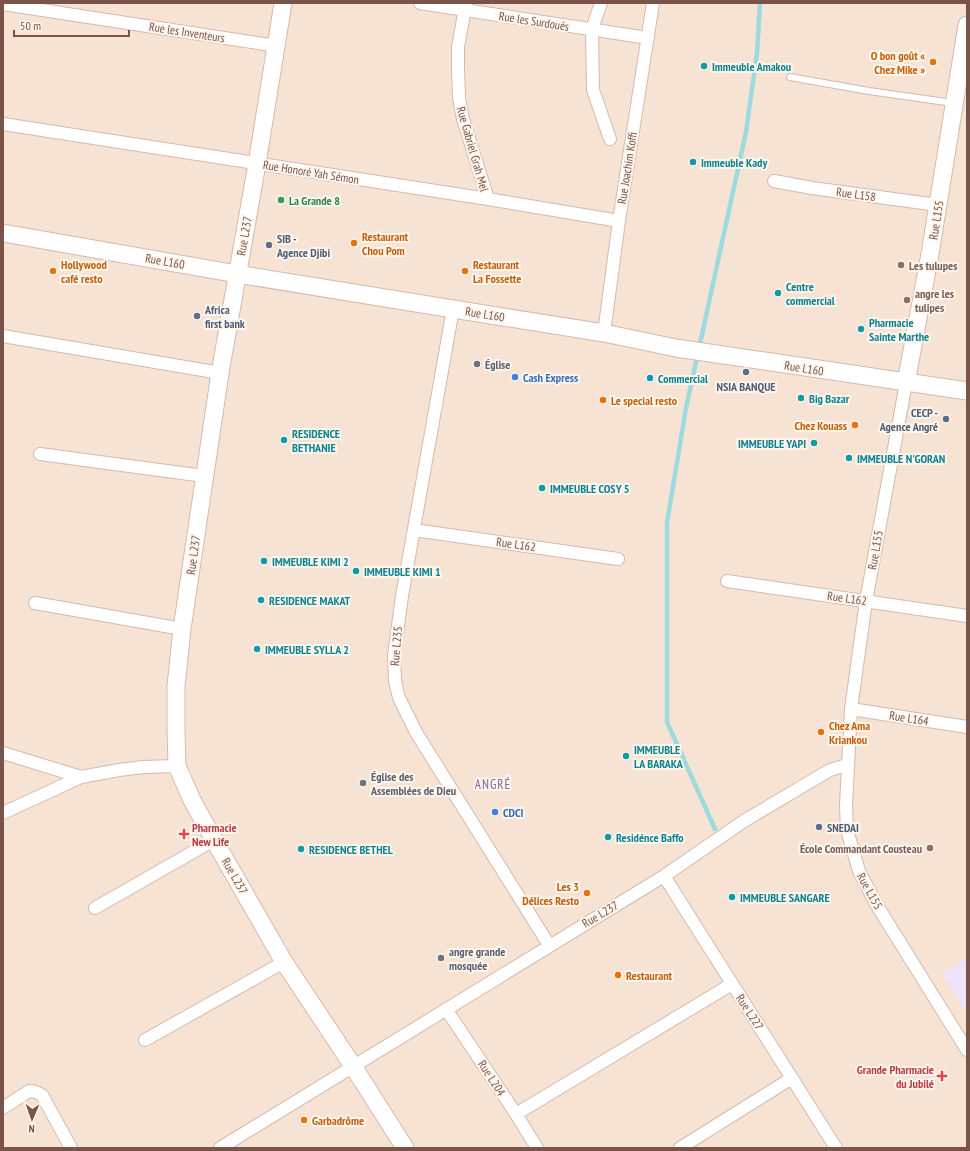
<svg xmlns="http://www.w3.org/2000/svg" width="970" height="1151" font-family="'PT Sans Narrow',sans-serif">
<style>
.residential{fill:#f6e3d4}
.education{fill:#efe2fb}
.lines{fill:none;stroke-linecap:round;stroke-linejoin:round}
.stream{stroke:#9ddadd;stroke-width:4.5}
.lane-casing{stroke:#d4baad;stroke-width:8}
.street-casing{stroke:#d4baad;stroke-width:14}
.secondary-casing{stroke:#d7b9aa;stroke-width:19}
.lane{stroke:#fff;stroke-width:6}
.street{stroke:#fff;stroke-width:12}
.secondary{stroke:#fff;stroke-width:17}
.food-dot{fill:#e8710a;stroke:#fff6ee;stroke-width:1.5}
.culture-dot{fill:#0f9aa8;stroke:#fff6ee;stroke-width:1.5}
.leisure-dot{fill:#2e9e5b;stroke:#fff6ee;stroke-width:1.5}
.service-dot{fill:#5c6f8a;stroke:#fff6ee;stroke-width:1.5}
.education-dot{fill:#8d6e63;stroke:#fff6ee;stroke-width:1.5}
.worship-dot{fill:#6b7280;stroke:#fff6ee;stroke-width:1.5}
.shop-dot{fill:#3f7fe0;stroke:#fff6ee;stroke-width:1.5}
.health-dot{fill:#e0444e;stroke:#fff6ee;stroke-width:1.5}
.labels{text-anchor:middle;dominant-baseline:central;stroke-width:4;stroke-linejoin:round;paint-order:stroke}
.street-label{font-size:12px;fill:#7a5448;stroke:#fff6ee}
.food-label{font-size:12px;font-weight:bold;fill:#c56008;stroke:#fff6ee;text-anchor:start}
.culture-label{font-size:12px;font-weight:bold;fill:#0d838f;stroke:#fff6ee;text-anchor:start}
.leisure-label{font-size:12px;font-weight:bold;fill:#27864d;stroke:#fff6ee;text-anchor:start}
.service-label{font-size:12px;font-weight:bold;fill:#4e5e75;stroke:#fff6ee;text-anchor:start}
.education-label{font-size:12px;font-weight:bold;fill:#785e54;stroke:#fff6ee;text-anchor:start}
.worship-label{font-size:12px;font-weight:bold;fill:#5b616d;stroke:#fff6ee;text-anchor:start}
.shop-label{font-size:12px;font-weight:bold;fill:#366cbe;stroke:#fff6ee;text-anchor:start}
.health-label{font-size:12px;font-weight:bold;fill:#be3a42;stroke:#fff6ee;text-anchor:start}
.neighbourhood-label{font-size:13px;letter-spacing:1px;fill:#84639e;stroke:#fff6ee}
</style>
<rect width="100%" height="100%" fill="#fef2e6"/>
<path class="residential" d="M3 3H967V1148H3Z"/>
<path class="education" d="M967 958V1014L942 974Z"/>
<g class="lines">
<path class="stream" d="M715 829 667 722V523L686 408 746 132 757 53 760 3"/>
<defs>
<path id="lane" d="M790 77 869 91 953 103"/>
<path id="street" d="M420 3 648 38
M466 3 458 47V68L459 98 463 119 488 199
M601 3 592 29 593 90 610 139
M3 4 277 46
M3 124 488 199 619 221
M774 181 812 188 938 205
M453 309 402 596 394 655 395 681 399 698 417 734 549 945
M604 333 619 221 653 3
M3 336 220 373
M906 383 866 601 851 709 846 805 847 830 859 871 876 904 967 1050
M40 454 204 476
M414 530 618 559
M727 581 967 616
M35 603 182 629
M851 709 967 727
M3 753 81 777
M3 813 81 777 119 770 143 767 177 766
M664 876 836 1148
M95 908 214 840
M446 1009 516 1114 537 1148
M145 1040 284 962
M3 1108 29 1091 36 1092 42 1095 71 1148
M516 1114 732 984
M220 1148 664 876 744 821 830 770 847 765
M680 1148 792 1078"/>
<path id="secondary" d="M283 3 257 164 220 373 182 629 176 686V731L177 766 192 800 214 840 284 962 353 1066 405 1148
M3 233 237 274 453 309 604 333 676 348 967 391
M906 383 930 254 967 25"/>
</defs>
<use href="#lane" class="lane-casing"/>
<use href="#street" class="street-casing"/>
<use href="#secondary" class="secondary-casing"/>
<use href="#lane" class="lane"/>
<use href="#street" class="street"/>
<use href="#secondary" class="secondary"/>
</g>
<g class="food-dot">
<circle cx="933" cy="62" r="4"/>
<circle cx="354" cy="243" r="4"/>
<circle cx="53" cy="271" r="4"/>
<circle cx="465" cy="271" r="4"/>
<circle cx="603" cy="400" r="4"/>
<circle cx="855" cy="425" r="4"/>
<circle cx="821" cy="732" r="4"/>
<circle cx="587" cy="893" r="4"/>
<circle cx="618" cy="975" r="4"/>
<circle cx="304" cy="1120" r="4"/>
</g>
<g class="culture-dot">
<circle cx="704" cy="66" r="4"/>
<circle cx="693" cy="162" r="4"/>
<circle cx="778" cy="293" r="4"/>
<circle cx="861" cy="329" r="4"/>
<circle cx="650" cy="378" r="4"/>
<circle cx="801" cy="398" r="4"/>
<circle cx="284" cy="440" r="4"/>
<circle cx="814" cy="443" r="4"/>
<circle cx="849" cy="458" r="4"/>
<circle cx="542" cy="488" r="4"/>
<circle cx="264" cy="561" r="4"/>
<circle cx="356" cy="571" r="4"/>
<circle cx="261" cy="600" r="4"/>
<circle cx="257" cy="649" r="4"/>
<circle cx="626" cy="756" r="4"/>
<circle cx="608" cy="837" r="4"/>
<circle cx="301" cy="849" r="4"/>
<circle cx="732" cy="897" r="4"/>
</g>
<circle class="leisure-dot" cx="281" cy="200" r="4"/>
<g class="service-dot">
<circle cx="269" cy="245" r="4"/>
<circle cx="197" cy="316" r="4"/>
<circle cx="746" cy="372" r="4"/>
<circle cx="946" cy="419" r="4"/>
<circle cx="819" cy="827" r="4"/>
</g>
<g class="education-dot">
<circle cx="901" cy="265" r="4"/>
<circle cx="907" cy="300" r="4"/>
<circle cx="930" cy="848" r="4"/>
</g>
<g class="worship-dot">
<circle cx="477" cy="364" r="4"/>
<circle cx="363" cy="783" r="4"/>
<circle cx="441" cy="958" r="4"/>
</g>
<g class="shop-dot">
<circle cx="515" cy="377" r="4"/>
<circle cx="495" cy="812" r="4"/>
</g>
<g class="health-dot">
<path d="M182 828h4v4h4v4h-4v4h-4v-4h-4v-4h4z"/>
<path d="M940 1070h4v4h4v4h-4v4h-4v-4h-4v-4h4z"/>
</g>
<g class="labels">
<g class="street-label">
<text transform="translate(534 21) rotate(9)">Rue les Surdoués</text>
<text transform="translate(187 32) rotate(9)">Rue les Inventeurs</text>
<text transform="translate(473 149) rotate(74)">Rue Gabriel Grah Mel</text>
<text transform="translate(627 168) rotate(-81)">Rue Joachim Koffi</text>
<text transform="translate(311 172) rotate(9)">Rue Honoré Yah Sémon</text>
<text transform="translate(856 194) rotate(8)">Rue L158</text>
<text transform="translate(936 220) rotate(-81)">Rue L155</text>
<text transform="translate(244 236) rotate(-80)">Rue L237</text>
<text transform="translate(165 261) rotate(10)">Rue L160</text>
<text transform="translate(485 314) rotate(9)">Rue L160</text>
<text transform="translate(804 368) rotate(9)">Rue L160</text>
<text transform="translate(516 544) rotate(8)">Rue L162</text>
<text transform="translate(875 550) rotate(-80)">Rue L155</text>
<text transform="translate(193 555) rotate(-82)">Rue L237</text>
<text transform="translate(847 598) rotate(8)">Rue L162</text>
<text transform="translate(396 646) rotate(-85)">Rue L235</text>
<text transform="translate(909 718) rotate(9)">Rue L164</text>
<text transform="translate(235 876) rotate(60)">Rue L237</text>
<text transform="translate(870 891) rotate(61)">Rue L155</text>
<text transform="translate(600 914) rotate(-31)">Rue L237</text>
<text transform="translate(750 1012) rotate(57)">Rue L227</text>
<text transform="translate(492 1078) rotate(57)">Rue L204</text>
</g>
<g class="food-label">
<text x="925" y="55" text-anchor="end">O bon goût «<tspan x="925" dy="14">Chez Mike »</tspan></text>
<text x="362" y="236">Restaurant<tspan x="362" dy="14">Chou Pom</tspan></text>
<text x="61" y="264">Hollywood<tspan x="61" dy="14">café resto</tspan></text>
<text x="473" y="264">Restaurant<tspan x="473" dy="14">La Fossette</tspan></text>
<text x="611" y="400">Le special resto</text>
<text x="847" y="425" text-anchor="end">Chez Kouass</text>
<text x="829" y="725">Chez Ama<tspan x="829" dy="14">Kriankou</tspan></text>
<text x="579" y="886" text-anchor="end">Les 3<tspan x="579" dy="14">Délices Resto</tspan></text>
<text x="626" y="975">Restaurant</text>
<text x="312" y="1120">Garbadrôme</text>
</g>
<g class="culture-label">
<text x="712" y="66">Immeuble Amakou</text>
<text x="701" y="162">Immeuble Kady</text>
<text x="786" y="286">Centre<tspan x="786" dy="14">commercial</tspan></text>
<text x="869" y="322">Pharmacie<tspan x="869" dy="14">Sainte Marthe</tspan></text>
<text x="658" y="378">Commercial</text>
<text x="809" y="398">Big Bazar</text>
<text x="292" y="433">RESIDENCE<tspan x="292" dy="14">BETHANIE</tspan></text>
<text x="806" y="443" text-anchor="end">IMMEUBLE YAPI</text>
<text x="857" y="458">IMMEUBLE N'GORAN</text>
<text x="550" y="488">IMMEUBLE COSY 5</text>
<text x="272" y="561">IMMEUBLE KIMI 2</text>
<text x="364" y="571">IMMEUBLE KIMI 1</text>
<text x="269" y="600">RESIDENCE MAKAT</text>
<text x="265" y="649">IMMEUBLE SYLLA 2</text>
<text x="634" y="749">IMMEUBLE<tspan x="634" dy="14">LA BARAKA</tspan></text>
<text x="616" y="837">Residénce Baffo</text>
<text x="309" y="849">RESIDENCE BETHEL</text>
<text x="740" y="897">IMMEUBLE SANGARE</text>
</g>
<g class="leisure-label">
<text x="289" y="200">La Grande 8</text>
</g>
<g class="service-label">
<text x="277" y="238">SIB -<tspan x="277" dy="14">Agence Djibi</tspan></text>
<text x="205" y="309">Africa<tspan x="205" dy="14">first bank</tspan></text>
<text x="746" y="386" text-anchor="middle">NSIA BANQUE</text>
<text x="938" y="412" text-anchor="end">CECP -<tspan x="938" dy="14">Agence Angré</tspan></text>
<text x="827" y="827">SNEDAI</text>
</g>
<g class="education-label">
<text x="909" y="265">Les tulupes</text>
<text x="915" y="293">angre les<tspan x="915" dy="14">tulipes</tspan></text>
<text x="922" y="848" text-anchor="end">École Commandant Cousteau</text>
</g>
<g class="worship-label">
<text x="485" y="364">Église</text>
<text x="371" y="776">Église des<tspan x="371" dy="14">Assemblées de Dieu</tspan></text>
<text x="449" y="951">angre grande<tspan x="449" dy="14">mosquée</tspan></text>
</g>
<g class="shop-label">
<text x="523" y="377">Cash Express</text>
<text x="503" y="812">CDCI</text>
</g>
<g class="health-label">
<text x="192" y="827">Pharmacie<tspan x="192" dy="14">New Life</tspan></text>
<text x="934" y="1069" text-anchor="end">Grande Pharmacie<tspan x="934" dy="14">du Jubilé</tspan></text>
</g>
<g class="neighbourhood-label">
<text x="493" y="784">ANGRÉ</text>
</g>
</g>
<rect width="970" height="1151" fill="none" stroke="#7a5448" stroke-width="8"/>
<g transform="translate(32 1119) rotate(182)" stroke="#fff6ee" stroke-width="3" paint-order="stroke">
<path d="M0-3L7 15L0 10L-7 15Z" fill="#7a5448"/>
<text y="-6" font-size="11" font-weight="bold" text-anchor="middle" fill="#7a5448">N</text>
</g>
<path d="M14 30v6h115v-6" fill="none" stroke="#7a5448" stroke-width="2"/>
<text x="20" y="30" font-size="12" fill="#7a5448" stroke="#fff6ee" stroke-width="3" paint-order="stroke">50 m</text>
</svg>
